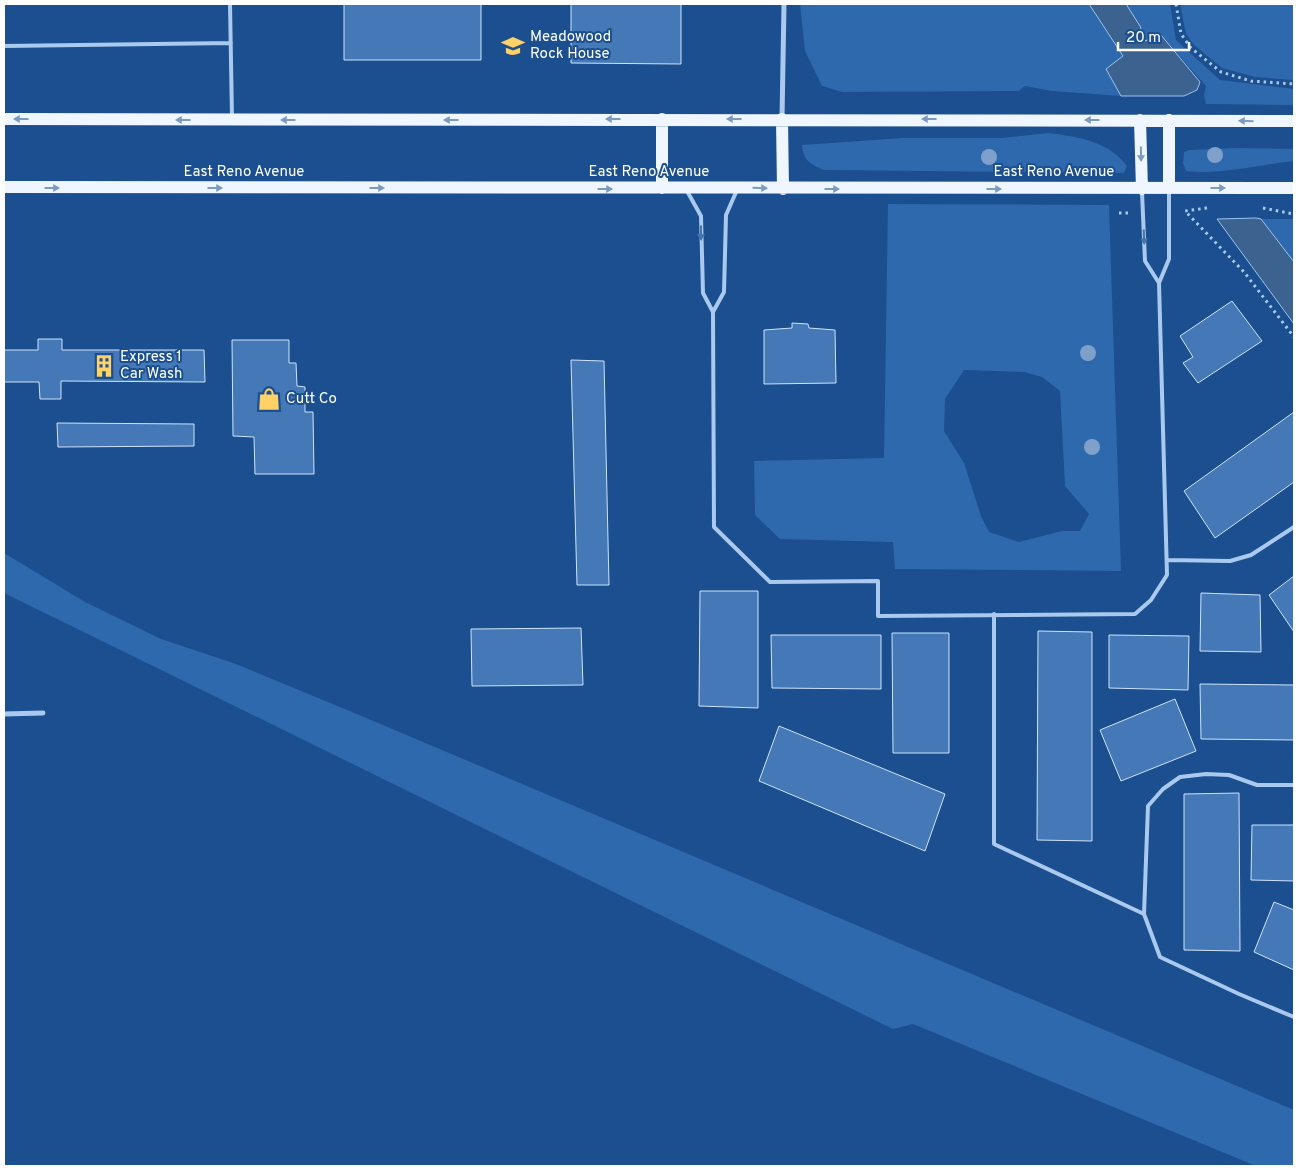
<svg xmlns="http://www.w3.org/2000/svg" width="1298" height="1170" font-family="Overpass,sans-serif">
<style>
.green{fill:#2e69ad;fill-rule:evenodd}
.water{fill:#3c6290;stroke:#9cc4f0}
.building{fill:#4478b7;stroke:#cfe3fa}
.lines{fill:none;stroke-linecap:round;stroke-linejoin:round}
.path{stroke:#a9c9ee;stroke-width:3;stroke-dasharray:2.5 4;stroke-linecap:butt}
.lane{stroke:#a9c9ee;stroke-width:4}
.street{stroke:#a9c9ee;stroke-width:5}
.primary{stroke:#f0f6ff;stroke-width:12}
.tree{fill:#7ea0ca}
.oneway{fill:#7b9ac1}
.oneway2{fill:#4674ac}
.labels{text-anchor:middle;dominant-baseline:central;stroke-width:4;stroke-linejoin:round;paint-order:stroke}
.poi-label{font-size:15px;fill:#fff;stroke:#1b4f8f;text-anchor:start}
.street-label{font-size:15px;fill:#fff;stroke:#1b4f8f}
</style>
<rect width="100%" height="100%" fill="#1b4f8f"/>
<path class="green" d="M800 4H1089L1123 56 1107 69 1121 96 1052 91 1025 86 1019 91 842 92 822 86 805 51Z
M1126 4H1170L1176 40 1220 80 1294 89V105L1206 104 1204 95 1206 86 1161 35 1145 41 1140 26Z
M1180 4H1294V80L1255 77 1222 68 1194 45 1186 34Z
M1049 133C1079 137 1108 141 1127 166L1124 173 824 170C810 164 803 160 802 145L903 138H1001Z
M1237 148 1294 149V161C1258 165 1222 175 1186 171L1183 163 1184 152 1189 150Z
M888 204 1109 205 1121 571 895 569 893 542 780 539 755 515 754 461 884 458ZM964 370 1024 372 1042 377 1060 391 1065 486 1089 514 1080 531H1062L1019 542 989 532 981 516 964 463 944 431 945 399Z
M1261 219H1294V262Z
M4 553 85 602 161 639 236 664 352 712 1294 1110V1166H1256L913 1024 893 1029 4 593Z"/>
<path class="water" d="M1089 4H1126L1140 26 1145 41 1161 35 1200 82 1197 90 1184 96H1121L1106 69 1123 56Z
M1256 218 1261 219 1294 262V324L1217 219Z"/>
<path class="building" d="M344 4H481V60H344Z
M571 4H681V64L571 63Z
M1232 301 1262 341 1198 383 1183 363 1193 357 1180 336Z
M792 323 808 324 809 328 835 330 836 383 764 384V330L792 328Z
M38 339H62V350H204L205 382 61 381V399H40L39 382H4V350H38Z
M232 340H289V363H296L297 386 305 387V412H313L314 474H255L254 437 233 436Z
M571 360 604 361 609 585H577Z
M1294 412V482L1215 538 1184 491Z
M57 423 194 424V446L58 447Z
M1294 576V632L1269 595Z
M700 591H758V708L699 706Z
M1201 593 1260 595 1261 652 1200 651Z
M581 628 583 685 472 686 471 629Z
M1038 631 1092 632V841L1037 840Z
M892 633H949V753H893Z
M771 635H881V689L772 688Z
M1109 635 1189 636 1188 690 1109 688Z
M1200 684 1294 685V740L1201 739Z
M1175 699 1196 751 1121 781 1100 730Z
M779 726 945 794 925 851 759 781Z
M1239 793 1240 951 1184 950V794Z
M1252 825H1294V881L1251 880Z
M1274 902 1294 910V970L1254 952Z"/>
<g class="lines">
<path class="path" d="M1176 4 1181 34 1191 48 1221 72 1251 81 1294 84
M1207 208 1185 211 1244 272 1294 337
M1263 208 1294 214
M1119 213H1130"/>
<path class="lane" d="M230 4 232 118
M4 46 231 43
M687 191 701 216 703 293 713 312 714 527 770 582 878 581V616L1135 614 1151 600 1167 575 1159 283 1169 259V191
M1142 192 1145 261 1159 283
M713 312 724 292 726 215 737 190
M1167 560 1230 561 1251 555 1294 527
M994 614V844L1144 914
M1294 785H1257L1229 775 1206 774 1180 777 1163 789 1148 806 1144 914 1160 957 1239 994 1294 1017"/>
<path class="street" d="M782 119 784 4
M4 714 43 713"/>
<path class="primary" d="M4 119 1294 121
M662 119V188
M782 119 783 189
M1140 120 1142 189
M1169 120V188
M4 187 1294 188"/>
</g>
<g class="tree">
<circle cx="1215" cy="155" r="8"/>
<circle cx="989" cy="157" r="8"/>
<circle cx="1088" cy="353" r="8"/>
<circle cx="1092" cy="447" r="8"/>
</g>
<defs><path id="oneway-solid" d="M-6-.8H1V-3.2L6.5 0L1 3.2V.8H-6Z" transform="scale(1.25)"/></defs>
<g class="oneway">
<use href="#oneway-solid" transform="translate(21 119) rotate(-180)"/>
<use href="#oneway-solid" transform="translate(613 119) rotate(180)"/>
<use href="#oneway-solid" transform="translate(734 119) rotate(180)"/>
<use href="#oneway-solid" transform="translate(929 119) rotate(-180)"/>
<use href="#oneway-solid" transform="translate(183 120) rotate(-180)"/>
<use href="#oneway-solid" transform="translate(288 120) rotate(180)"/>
<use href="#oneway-solid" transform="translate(451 120) rotate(180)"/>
<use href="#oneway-solid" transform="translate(1092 120) rotate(-180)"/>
<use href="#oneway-solid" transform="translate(1246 121) rotate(-179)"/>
<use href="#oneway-solid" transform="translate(1141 154) rotate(89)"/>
<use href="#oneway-solid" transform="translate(52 188)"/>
<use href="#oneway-solid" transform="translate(215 188)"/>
<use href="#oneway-solid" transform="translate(377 188)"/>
<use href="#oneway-solid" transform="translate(760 188) rotate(1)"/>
<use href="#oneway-solid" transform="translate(1218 188)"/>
<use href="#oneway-solid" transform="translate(605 189)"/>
<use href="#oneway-solid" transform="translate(832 189)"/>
<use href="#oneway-solid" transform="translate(994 189)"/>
</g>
<g class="oneway2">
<use href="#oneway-solid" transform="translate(701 233) rotate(89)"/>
<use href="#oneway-solid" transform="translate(1144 237) rotate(88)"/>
</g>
<defs>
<symbol id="school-bare" viewBox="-9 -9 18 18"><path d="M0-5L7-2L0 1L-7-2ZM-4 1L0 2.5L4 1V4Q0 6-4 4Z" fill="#ffd166" stroke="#1b4f8f" stroke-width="2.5" paint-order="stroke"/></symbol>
<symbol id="building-bare" viewBox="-9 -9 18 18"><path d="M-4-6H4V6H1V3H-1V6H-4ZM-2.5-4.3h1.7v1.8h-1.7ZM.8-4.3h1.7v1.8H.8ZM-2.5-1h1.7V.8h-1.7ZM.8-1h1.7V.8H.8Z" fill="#ffd166" stroke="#1b4f8f" stroke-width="2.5" paint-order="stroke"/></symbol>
<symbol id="shop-bare" viewBox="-9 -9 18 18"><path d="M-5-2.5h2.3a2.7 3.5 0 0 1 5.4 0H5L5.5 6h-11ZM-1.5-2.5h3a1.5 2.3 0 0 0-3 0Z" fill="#ffd166" stroke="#1b4f8f" stroke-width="2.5" paint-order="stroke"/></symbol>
</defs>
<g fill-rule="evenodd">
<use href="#school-bare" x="497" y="30" width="32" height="32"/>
<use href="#building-bare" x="88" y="350" width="32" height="32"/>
<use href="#shop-bare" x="253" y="383" width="32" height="32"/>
</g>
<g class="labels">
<g class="poi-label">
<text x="530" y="37">Meadowood<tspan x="530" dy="17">Rock House</tspan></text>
<text x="120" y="357">Express 1<tspan x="120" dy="17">Car Wash</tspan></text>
<text x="286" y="399">Cutt Co</text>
</g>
<g class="street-label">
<text x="244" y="172">East Reno Avenue</text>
<text x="649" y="172">East Reno Avenue</text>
<text x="1054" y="172">East Reno Avenue</text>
</g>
</g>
<rect width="1298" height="1170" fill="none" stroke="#ffffff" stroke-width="10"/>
<path d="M1118 42v8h71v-8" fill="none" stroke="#ffffff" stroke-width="2.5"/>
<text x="1126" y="42" font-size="15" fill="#ffffff" stroke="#1b4f8f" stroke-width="4" paint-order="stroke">20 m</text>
</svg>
